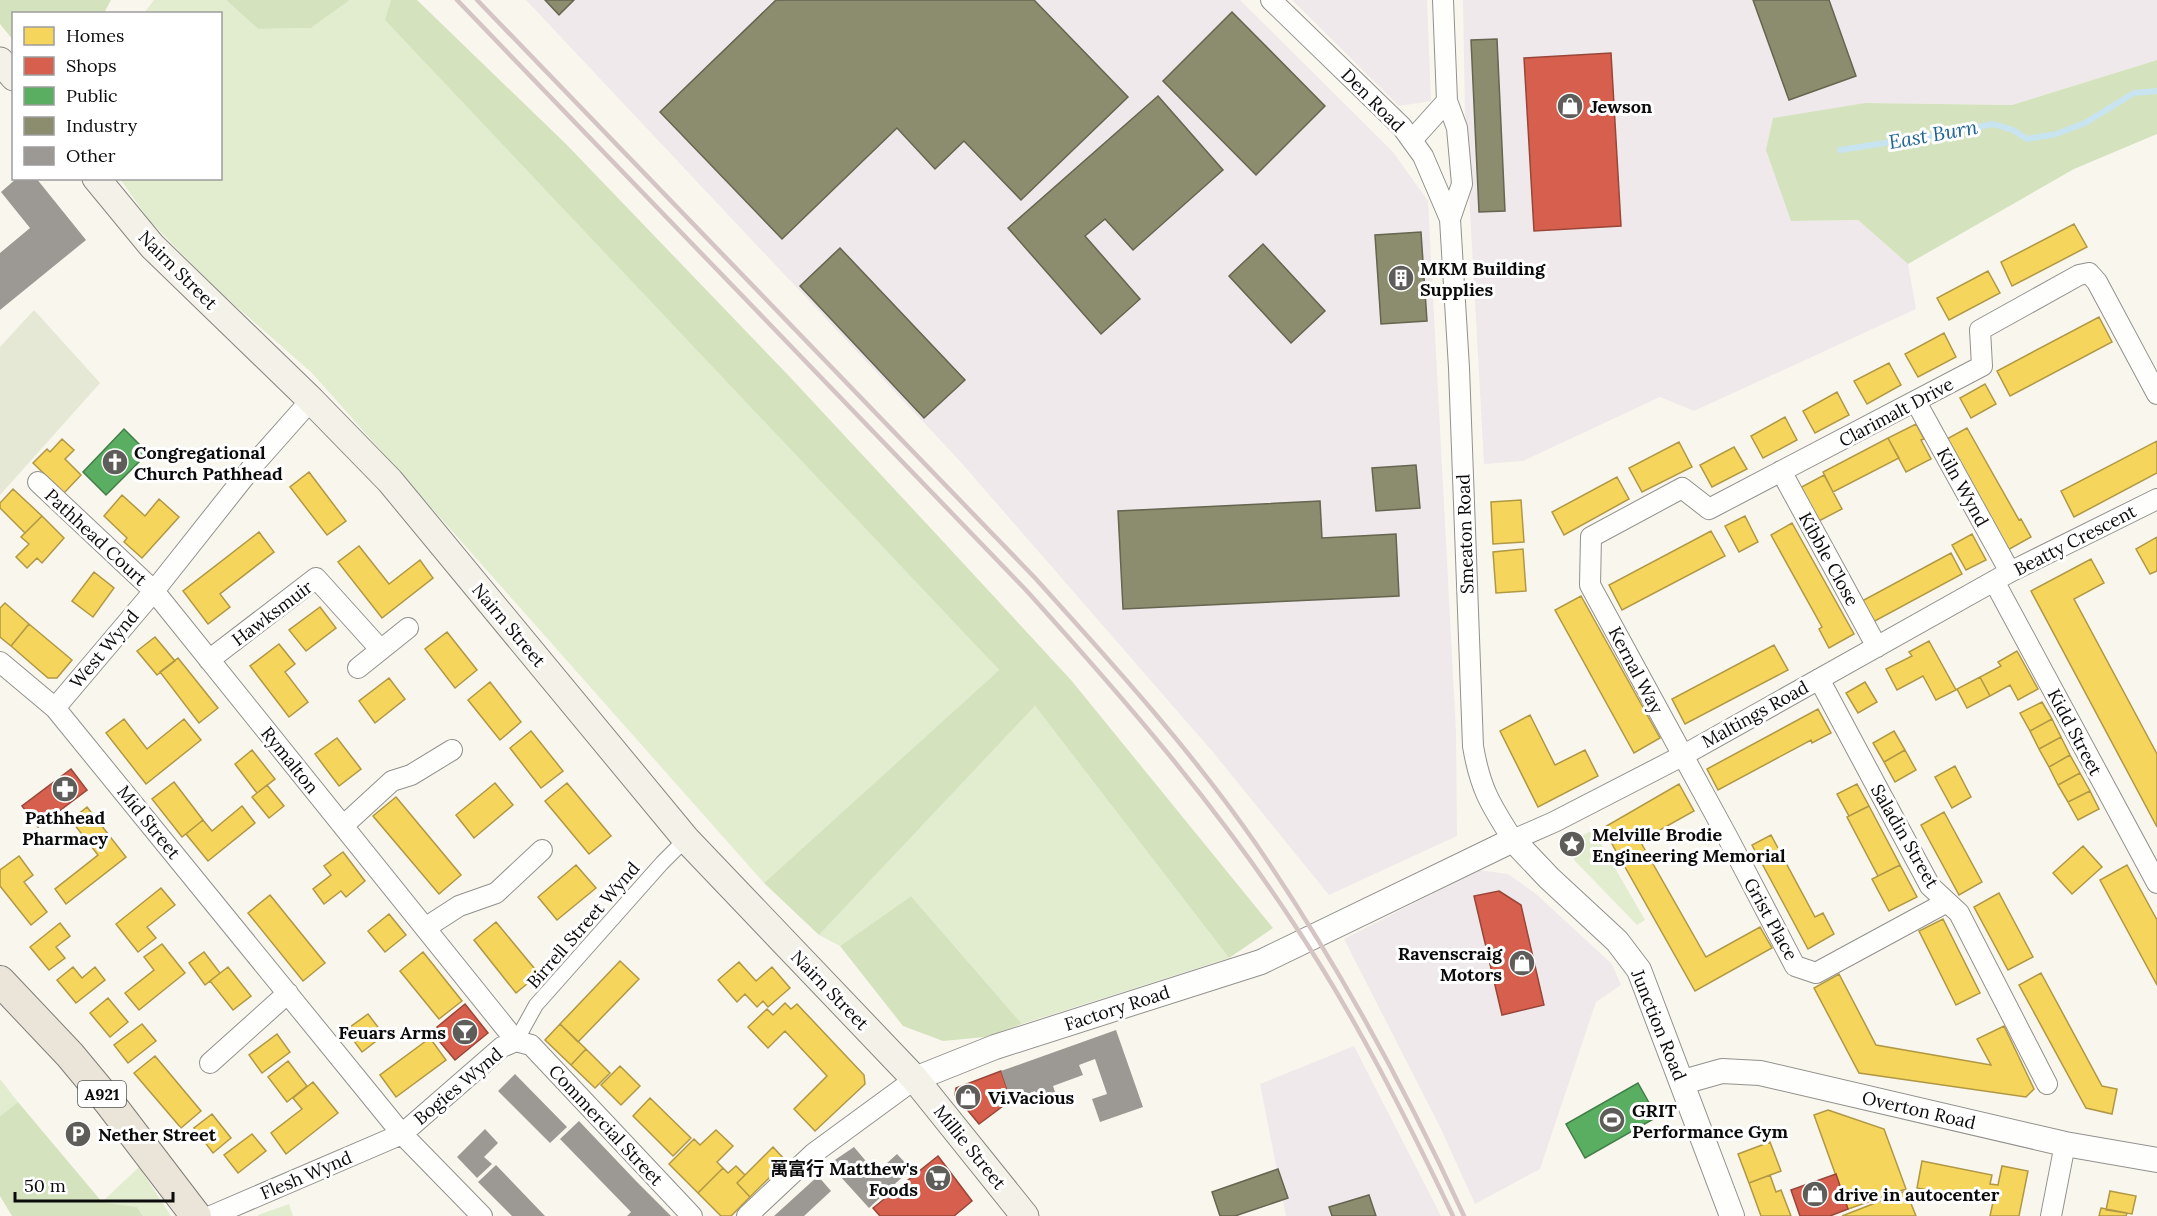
<svg xmlns="http://www.w3.org/2000/svg" width="2157" height="1216" font-family="Lora,'Noto Sans SC',serif">
<style>
.industrial{fill:#f0e9eb}
.green{fill:#e2edd0}
.forest{fill:#d4e3be}
.cemetery{fill:#e5e8d4}
.homes{fill:#f6d55c;stroke:#b09844;stroke-width:1.5}
.shops{fill:#d6604d;stroke:#994639;stroke-width:1.5}
.public{fill:#5aae61;stroke:#427d47;stroke-width:1.5}
.industry{fill:#8c8c6e;stroke:#656550;stroke-width:1.5}
.lines{fill:none;stroke-linecap:round;stroke-linejoin:round}
.stream{stroke:#c8e4f0;stroke-width:6}
.building{fill:#9c9994}
.pedestrian-casing{stroke:#92918d;stroke-width:16}
.minor-casing{stroke:#92918d;stroke-width:22}
.tertiary-casing{stroke:#92918d;stroke-width:26}
.secondary-casing{stroke:#898784;stroke-width:29}
.primary-casing{stroke:#7f7e7a;stroke-width:32}
.pedestrian{stroke:#fefefc;stroke-width:14}
.minor{stroke:#fefefc;stroke-width:20}
.tertiary{stroke:#fefefc;stroke-width:24}
.secondary{stroke:#f4f2e8;stroke-width:27}
.primary{stroke:#eae5d8;stroke-width:30}
.rail{stroke:#d4c5c4;stroke-width:4.5}
.labels{text-anchor:middle;dominant-baseline:central;stroke-width:6;stroke-linejoin:round;paint-order:stroke}
.shield{fill:#fff;stroke:#545454;stroke-width:1.5}
.shield-label{font-size:16px;font-weight:bold;fill:#0b0b0b}
.street-label{font-size:18px;fill:#0b0b0b;stroke:#fff}
.poi-label{font-size:18px;font-weight:bold;fill:#0b0b0b;stroke:#fff;text-anchor:start}
.water-label{font-size:20px;font-style:italic;fill:#1e6392;stroke:#fff}
</style>
<rect width="100%" height="100%" fill="#f9f6ee"/>
<path class="industrial" d="M526 0H1240L1393 152 1428 201 1456 732 1457 836 1329 895 1212 751 958 459Z
M1292 0H1427L1431 101 1399 106Z
M1463 0H2157V60L2012 105 1865 103 1791 221 1858 220 1908 264 1916 309 1694 411 1660 397 1523 461 1484 464 1465 120Z
M1479 870 1508 874 1536 894 1612 964 1621 985 1596 1002 1540 1169 1475 1204 1440 1127 1344 939Z
M1354 1046 1441 1216H1286L1260 1084Z"/>
<path class="green" d="M154 0H226L258 29 311 28 350 0H391L386 20 999 670 764 883 312 373 214 287 149 220 120 179 220 178V14L144 13Z
M1035 706 1229 958 1022 1024 911 896 840 946 819 935Z
M1593 830 1645 920 1637 925 1574 860 1575 839Z
M0 1079 18 1102 0 1116Z
M139 1167 171 1216H143L137 1207 102 1202Z
M289 1204 293 1216H258V1215Z"/>
<path class="forest" d="M0 0H111L104 13 14 14 13 40 0 24Z
M226 0H350L311 28 258 29Z
M391 0H417L566 144 789 376 938 536 1071 680 1273 928 1229 958 1035 706 819 935 764 883 999 670 385 20Z
M2157 60V134L2074 169 1908 264 1858 220 1791 221 1766 150 1773 118 1865 103 2012 105Z
M911 896 1022 1024 985 1037 943 1041 903 1026 840 946Z
M18 1102 102 1202 137 1207 143 1216H12L0 1196V1116Z"/>
<path class="cemetery" d="M34 310 100 383 0 495V347Z"/>
<path class="homes" d="M2074 224 2087 247 2012 286 2001 262Z
M1988 271 2000 293 1949 320 1937 298Z
M2099 317 2112 342 2010 396 1997 371Z
M1944 333 1956 357 1918 377 1905 354Z
M1889 363 1901 385 1867 404 1854 381Z
M1985 384 1996 404 1971 418 1960 398Z
M1837 392 1849 415 1815 433 1803 411Z
M1785 417 1797 440 1763 458 1751 436Z
M1916 424 1924 439 1921 440 1931 459 1906 472 1888 438Z
M1967 428 2019 520 2021 519 2031 537 2006 551 1945 440Z
M1888 438 1899 458 1833 492 1823 472Z
M62 439 74 450 65 459 81 475 64 493 33 463 47 449 50 452Z
M2157 441V473L2074 517 2061 491Z
M1679 442 1692 467 1642 492 1629 468Z
M1734 447 1747 469 1712 487 1700 465Z
M309 472 346 521 327 535 290 487Z
M1824 475 1842 509 1817 522 1796 490Z
M1617 477 1629 499 1564 535 1552 512Z
M13 489 42 516 25 533 0 508V503Z
M122 495 145 516 159 499 179 517 142 558 124 542 127 538 104 516Z
M1521 500 1524 542 1493 544 1491 502Z
M42 516 64 538 42 563 37 558 27 568 16 557 29 544 21 537Z
M1745 516 1758 542 1739 552 1725 526Z
M1792 523 1854 634 1829 648 1819 629 1822 627 1771 535Z
M1711 531 1725 556 1622 610 1609 585Z
M259 532 274 552 220 594 230 607 208 624 183 591Z
M1972 534 1986 560 1966 570 1952 545Z
M2157 537V571L2150 574 2136 549Z
M359 546 389 584 420 560 433 578 382 618 338 562Z
M1523 549 1526 591 1496 593 1493 552Z
M1951 553 1962 574 1873 622 1862 601Z
M2091 559 2104 583 2074 599 2157 754V827L2031 591Z
M94 572 114 588 93 617 72 601Z
M1581 596 1660 738 1634 753 1555 610Z
M5 603 29 624 11 646 0 637V608Z
M320 607 336 628 306 651 289 630Z
M29 624 72 660 57 678H48L11 646Z
M447 632 477 670 455 688 425 649Z
M155 637 175 661 157 675 137 651Z
M1929 641 1956 690 1936 700 1923 676 1897 690 1886 669 1912 656 1909 652Z
M279 644 295 664 285 672 308 702 289 717 250 666Z
M1774 645 1788 670 1685 724 1672 699Z
M2017 651 2038 689 2018 700 2010 685 1990 696 1980 677 2001 666 1998 662Z
M178 658 218 708 199 723 160 672Z
M1980 677 1990 696 1967 708 1957 689Z
M389 678 405 699 375 723 359 701Z
M490 682 521 722 500 740 468 700Z
M1865 682 1877 702 1858 713 1846 693Z
M2042 702 2052 719 2030 731 2020 713Z
M1818 709 1831 733 1812 743 1811 740 1718 790 1707 769Z
M1530 715 1555 765 1585 750 1598 776 1538 807 1500 731Z
M124 719 147 749 184 719 201 740 146 784 106 733Z
M2052 719 2061 737 2039 749 2030 731Z
M531 731 563 771 541 788 510 748Z
M1894 731 1905 750 1884 762 1873 743Z
M2061 737 2070 755 2049 767 2039 749Z
M337 738 361 769 339 786 315 754Z
M252 750 275 779 257 793 235 764Z
M1905 750 1916 770 1895 782 1884 762Z
M2070 755 2080 773 2058 785 2049 767Z
M1955 766 1971 797 1952 808 1935 777Z
M2080 773 2090 791 2068 802 2058 785Z
M174 782 203 820 182 837 152 799Z
M495 783 513 805 474 838 456 815Z
M567 783 611 836 589 854 545 801Z
M1679 784 1694 811 1640 841 1706 957 1760 927 1772 948 1695 991 1603 828Z
M1857 784 1869 806 1849 816 1837 794Z
M267 785 284 806 269 818 252 797Z
M2090 791 2099 809 2078 820 2068 802Z
M396 797 461 875 439 894 373 816Z
M242 806 255 823 208 861 186 834 203 820 212 831Z
M1869 806 1900 865 1878 876 1847 817Z
M87 807 126 857 66 904 55 889 98 855 71 820Z
M1944 812 1982 882 1959 895 1921 825Z
M1771 835 1815 917 1823 913 1834 934 1808 949 1752 845Z
M2083 846 2102 867 2072 894 2053 873Z
M343 852 365 881 346 897 341 891 324 904 313 889 331 875 324 866Z
M19 856 33 875 24 882 47 912 31 925 0 886V870Z
M576 865 596 888 557 920 538 897Z
M1900 865 1917 897 1889 911 1872 879Z
M2127 865 2157 920V985L2100 880Z
M161 888 175 905 147 927 156 938 138 952 116 924Z
M1999 893 2033 957 2008 970 1974 907Z
M270 895 325 963 303 981 248 913Z
M389 914 406 935 385 952 368 931Z
M1943 919 1980 993 1956 1005 1919 931Z
M496 922 539 974 516 993 474 940Z
M60 923 70 936 56 947 65 958 49 970 30 947Z
M162 944 185 973 139 1010 125 993 154 970 144 957Z
M204 952 220 973 205 985 189 963Z
M423 952 462 1001 439 1019 400 971Z
M620 961 639 979 578 1042 560 1024Z
M739 962 756 981 772 967 790 988 768 1007 763 1001 757 1007 745 994 737 1002 718 980Z
M73 967 82 978 95 967 105 980 76 1003 57 980Z
M228 967 251 996 233 1010 210 981Z
M2041 973 2102 1086 2117 1089 2112 1114 2086 1108 2019 985Z
M1839 974 1876 1045 1991 1065 1977 1039 2004 1026 2034 1089 2026 1097 1859 1073 1814 988Z
M108 998 128 1022 110 1037 90 1013Z
M785 1003 791 1009 797 1004 864 1075 865 1084 815 1131 794 1109 827 1076 785 1031 768 1048 748 1027 767 1009 773 1015Z
M368 1014 384 1035 362 1052 346 1030Z
M142 1024 156 1041 128 1063 114 1045Z
M560 1024 586 1049 571 1065 545 1040Z
M277 1034 290 1052 262 1073 249 1055Z
M430 1038 446 1060 396 1097 380 1075Z
M586 1049 610 1073 595 1088 571 1065Z
M155 1056 201 1111 181 1128 134 1073Z
M288 1061 307 1086 287 1102 268 1077Z
M620 1066 640 1086 621 1105 601 1085Z
M313 1082 338 1113 286 1154 271 1133 302 1109 293 1098Z
M650 1098 691 1138 673 1156 633 1116Z
M1828 1110 1884 1129 1906 1189 1848 1209 1814 1115Z
M212 1114 231 1138 213 1153 194 1128Z
M716 1130 733 1146 717 1162 723 1168 698 1193 669 1164 694 1139 700 1145Z
M252 1134 266 1151 238 1173 224 1155Z
M1770 1142 1781 1171 1749 1183 1738 1154Z
M773 1147 786 1161 750 1197 737 1183Z
M1922 1161 1992 1175 1990 1184 1998 1185 2002 1166 2028 1171 2019 1216H1990L1993 1202 1917 1188Z
M736 1166 745 1175 737 1183 750 1197 731 1216H721L698 1193 723 1168 728 1173Z
M1770 1175 1776 1192 1781 1190 1791 1216H1761L1749 1183Z
M1906 1191 1916 1216H1842Z
M2110 1191 2136 1196 2132 1214 2106 1210Z
M2101 1208 2127 1213 2126 1216H2099Z"/>
<path class="shops" d="M1611 53 1621 226 1534 231 1524 58Z
M71 769 87 790 38 827 22 806Z
M1499 891 1521 905 1544 1005 1502 1015 1474 896Z
M465 1004 488 1033 455 1060 440 1042 445 1037 437 1027Z
M1001 1071 1011 1100 979 1124 955 1095 956 1088Z
M938 1156 972 1201 954 1216H880L873 1208Z
M1836 1174 1848 1209 1830 1216H1800L1791 1190Z"/>
<path class="public" d="M124 429 148 453 106 495 83 472Z
M1638 1083 1657 1117 1585 1158 1566 1124Z"/>
<path class="industry" d="M545 0H574L559 15Z
M776 0H1034L1128 97 1021 200 964 141 935 169 897 128 782 239 660 112Z
M1753 0H1829L1856 76 1789 100Z
M1232 12 1325 106 1256 175 1163 81Z
M1497 39 1505 211 1479 212 1471 40Z
M1158 96 1223 170 1133 250 1105 219 1085 236 1140 299 1101 334 1008 228Z
M1421 232 1427 321 1381 324 1375 235Z
M1263 244 1325 311 1291 343 1229 276Z
M840 248 965 380 924 418 800 286Z
M1416 465 1420 508 1376 511 1372 468Z
M1320 501 1322 538 1396 534 1399 596 1123 609 1118 511Z
M1278 1169 1288 1198 1235 1216H1220L1212 1192Z
M1369 1195 1376 1216H1332L1329 1207Z"/>
<g class="lines">
<path class="stream" d="M1840 150 1936 135 1993 124 2013 130 2027 139 2056 134 2085 123 2134 93 2157 91"/>
</g>
<path class="building" d="M17 178H36L86 240 0 310V253L30 228 1 192Z
M1116 1030 1143 1107 1100 1122 1092 1099 1107 1094 1095 1059 1079 1065 1083 1075 1053 1086 1057 1098 1039 1104 1035 1091 1011 1100 1001 1071Z
M515 1074 567 1127 550 1143 498 1091Z
M579 1121 636 1181 671 1216H627L631 1212 560 1139Z
M485 1129 498 1143 484 1157 492 1164 477 1178 457 1157Z
M854 1147 876 1173 897 1154 911 1169 869 1208 829 1164Z
M496 1165 545 1216H512L478 1182Z
M818 1176 831 1191 804 1216H774Z"/>
<g class="lines">
<defs>
<path id="pedestrian" d="M516 1041 536 1005 662 863 686 839"/>
<path id="minor" d="M1271 0 1402 127 1423 156 1450 219 1459 368 1473 746C1480 788 1490 804 1513 840L1554 822 1682 756 2010 572 2157 499
M1447 101 1457 128 1462 184 1450 219
M1412 140 1447 101 1443 0
M1916 402 2010 572
M1781 471 1877 647
M38 482 154 591 516 1041
M1994 581 2157 883
M209 660 316 578 380 649
M0 662 55 708 402 1134 482 1216
M358 668 408 628
M1819 679 1930 886 1959 913 2047 1084
M55 708 154 591 257 461 311 400
M343 826 392 781 411 775 452 750
M1947 902 1816 973 1795 966 1728 838 1590 585 1591 537 1682 488 1709 509 1982 366 1980 330 2079 275 2089 273 2097 282 2157 394
M425 928 459 906 496 893 542 850
M516 1041 531 1045 692 1216
M210 1063 288 993
M211 1216 402 1134 502 1047 516 1041
M747 1216 814 1153 915 1079
M2051 1216 2065 1144"/>
<path id="tertiary" d="M915 1079 995 1047 1261 962 1513 840 1549 878 1617 941 1639 970 1732 1216
M1683 1082 1722 1071 1760 1073 2065 1144 2157 1160"/>
<path id="secondary" d="M0 61 14 77
M96 178 152 246 311 400 390 481 686 839 915 1079 1025 1216"/>
<path id="primary" d="M0 981 70 1055 109 1102 196 1216"/>
</defs>
<use href="#pedestrian" class="pedestrian-casing"/>
<use href="#minor" class="minor-casing"/>
<use href="#tertiary" class="tertiary-casing"/>
<use href="#secondary" class="secondary-casing"/>
<use href="#primary" class="primary-casing"/>
<use href="#pedestrian" class="pedestrian"/>
<use href="#minor" class="minor"/>
<use href="#tertiary" class="tertiary"/>
<use href="#secondary" class="secondary"/>
<use href="#primary" class="primary"/>
<path class="rail" d="M457 0 1025 589C1120 694 1214 802 1292 921 1354 1014 1405 1115 1453 1216
M477 0 1036 579C1113 664 1191 750 1256 844 1336 961 1405 1087 1464 1216"/>
</g>
<defs>
<symbol id="shop-disc" viewBox="-11 -11 22 22"><circle r="9.5" fill="#5e5d5a" stroke="#fff"/><path d="M-5-2.5h2.3a2.7 3.5 0 0 1 5.4 0H5L5.5 6h-11ZM-1.5-2.5h3a1.5 2.3 0 0 0-3 0Z" fill="#fff"/></symbol>
<symbol id="building-disc" viewBox="-11 -11 22 22"><circle r="9.5" fill="#5e5d5a" stroke="#fff"/><path d="M-4-6H4V6H1V3H-1V6H-4ZM-2.5-4.3h1.7v1.8h-1.7ZM.8-4.3h1.7v1.8H.8ZM-2.5-1h1.7V.8h-1.7ZM.8-1h1.7V.8H.8Z" fill="#fff"/></symbol>
<symbol id="church-disc" viewBox="-11 -11 22 22"><circle r="9.5" fill="#5e5d5a" stroke="#fff"/><path d="M-1.2-6h2.4v3.5h3.3v2.4h-3.3V6h-2.4V-.1h-3.3v-2.4h3.3Z" fill="#fff"/></symbol>
<symbol id="pharmacy-disc" viewBox="-11 -11 22 22"><circle r="9.5" fill="#5e5d5a" stroke="#fff"/><path d="M-2-6h4v4h4v4h-4v4h-4v-4h-4v-4h4Z" fill="#fff"/></symbol>
<symbol id="sight-disc" viewBox="-11 -11 22 22"><circle r="9.5" fill="#5e5d5a" stroke="#fff"/><path d="M0-6L1.8-2.2L6-1.7L2.9 1.2L3.7 5.4L0 3.3L-3.7 5.4L-2.9 1.2L-6-1.7L-1.8-2.2Z" fill="#fff"/></symbol>
<symbol id="bar-disc" viewBox="-11 -11 22 22"><circle r="9.5" fill="#5e5d5a" stroke="#fff"/><path d="M-6-5H6L.8 .8V4.5H3.5V6h-7V4.5H-.8V.8Z" fill="#fff"/></symbol>
<symbol id="stadium-disc" viewBox="-11 -11 22 22"><circle r="9.5" fill="#5e5d5a" stroke="#fff"/><path d="M0-5a6.5 5 0 1 0 0 10a6.5 5 0 1 0 0-10ZM-3.5-1.8h7v3.6h-7Z" fill="#fff"/></symbol>
<symbol id="parking-disc" viewBox="-11 -11 22 22"><circle r="9.5" fill="#5e5d5a" stroke="#fff"/><path d="M-3.5-5.5H1a3.5 3.5 0 0 1 0 7H-1V5.5H-3.5ZM-1-3.4V-.6H.8a1.4 1.4 0 0 0 0-2.8Z" fill="#fff"/></symbol>
<symbol id="supermarket-disc" viewBox="-11 -11 22 22"><circle r="9.5" fill="#5e5d5a" stroke="#fff"/><path d="M-6-5.5h2.5l.6 2H6L4.5 2H-2.5L-4.4-4H-6ZM-1.5 3.2a1.3 1.3 0 1 0 .1 0ZM3 3.2a1.3 1.3 0 1 0 .1 0Z" fill="#fff"/></symbol>
</defs>
<g fill-rule="evenodd">
<use href="#shop-disc" x="1555" y="91" width="30" height="30"/>
<use href="#building-disc" x="1386" y="263" width="30" height="30"/>
<use href="#church-disc" x="100" y="447" width="30" height="30"/>
<use href="#pharmacy-disc" x="50" y="774" width="30" height="30"/>
<use href="#sight-disc" x="1557" y="829" width="30" height="30"/>
<use href="#shop-disc" x="1507" y="948" width="30" height="30"/>
<use href="#bar-disc" x="450" y="1017" width="30" height="30"/>
<use href="#shop-disc" x="953" y="1082" width="30" height="30"/>
<use href="#stadium-disc" x="1597" y="1105" width="30" height="30"/>
<use href="#parking-disc" x="63" y="1119" width="30" height="30"/>
<use href="#supermarket-disc" x="923" y="1163" width="30" height="30"/>
<use href="#shop-disc" x="1800" y="1179" width="30" height="30"/>
</g>
<g class="labels">
<rect class="shield" x="78" y="1081" width="48" height="26" rx="4.5"/>
<g class="shield-label">
<text x="102" y="1094">A921</text>
</g>
<g class="street-label">
<text transform="translate(1373 100) rotate(45)">Den Road</text>
<text transform="translate(178 270) rotate(45)">Nairn Street</text>
<text transform="translate(1896 412) rotate(-28)">Clarimalt Drive</text>
<text transform="translate(1963 487) rotate(61)">Kiln Wynd</text>
<text transform="translate(1465 534) rotate(-92)">Smeaton Road</text>
<text transform="translate(96 537) rotate(43)">Pathhead Court</text>
<text transform="translate(2075 540) rotate(-27)">Beatty Crescent</text>
<text transform="translate(1829 559) rotate(61)">Kibble Close</text>
<text transform="translate(272 613) rotate(-37)">Hawksmuir</text>
<text transform="translate(509 625) rotate(50)">Nairn Street</text>
<text transform="translate(104 649) rotate(-50)">West Wynd</text>
<text transform="translate(1636 670) rotate(62)">Kernal Way</text>
<text transform="translate(1755 714) rotate(-29)">Maltings Road</text>
<text transform="translate(2075 732) rotate(62)">Kidd Street</text>
<text transform="translate(290 760) rotate(51)">Rymalton</text>
<text transform="translate(149 822) rotate(51)">Mid Street</text>
<text transform="translate(1905 836) rotate(60)">Saladin Street</text>
<text transform="translate(1771 919) rotate(61)">Grist Place</text>
<text transform="translate(583 925) rotate(-49)">Birrell Street Wynd</text>
<text transform="translate(830 990) rotate(46)">Nairn Street</text>
<text transform="translate(1117 1008) rotate(-18)">Factory Road</text>
<text transform="translate(1659 1025) rotate(68)">Junction Road</text>
<text transform="translate(458 1086) rotate(-40)">Bogies Wynd</text>
<text transform="translate(1919 1110) rotate(13)">Overton Road</text>
<text transform="translate(606 1125) rotate(47)">Commercial Street</text>
<text transform="translate(970 1147) rotate(51)">Millie Street</text>
<text transform="translate(306 1175) rotate(-23)">Flesh Wynd</text>
</g>
<g class="poi-label">
<text x="1590" y="106">Jewson</text>
<text x="1420" y="268">MKM Building<tspan x="1420" dy="21">Supplies</tspan></text>
<text x="134" y="452">Congregational<tspan x="134" dy="21">Church Pathhead</tspan></text>
<text x="65" y="817" text-anchor="middle">Pathhead<tspan x="65" dy="21">Pharmacy</tspan></text>
<text x="1592" y="834">Melville Brodie<tspan x="1592" dy="21">Engineering Memorial</tspan></text>
<text x="1502" y="953" text-anchor="end">Ravenscraig<tspan x="1502" dy="21">Motors</tspan></text>
<text x="446" y="1032" text-anchor="end">Feuars Arms</text>
<text x="988" y="1097">Vi.Vacious</text>
<text x="1632" y="1110">GRIT<tspan x="1632" dy="21">Performance Gym</tspan></text>
<text x="98" y="1134">Nether Street</text>
<text x="918" y="1168" text-anchor="end">萬富行 Matthew's<tspan x="918" dy="21">Foods</tspan></text>
<text x="1834" y="1194">drive in autocenter</text>
</g>
<g class="water-label">
<text transform="translate(1933 134) rotate(-10)">East Burn</text>
</g>
</g>
<rect x="12" y="12" width="210" height="168" fill="#ffffff" stroke="#9d9d9d" stroke-width="1.5"/>
<rect x="24" y="27" width="30" height="18" fill="#f6d55c" stroke="#9d9d9d" stroke-width="1.5"/>
<text x="66" y="42" font-size="18" fill="#0b0b0b">Homes</text>
<rect x="24" y="57" width="30" height="18" fill="#d6604d" stroke="#9d9d9d" stroke-width="1.5"/>
<text x="66" y="72" font-size="18" fill="#0b0b0b">Shops</text>
<rect x="24" y="87" width="30" height="18" fill="#5aae61" stroke="#9d9d9d" stroke-width="1.5"/>
<text x="66" y="102" font-size="18" fill="#0b0b0b">Public</text>
<rect x="24" y="117" width="30" height="18" fill="#8c8c6e" stroke="#9d9d9d" stroke-width="1.5"/>
<text x="66" y="132" font-size="18" fill="#0b0b0b">Industry</text>
<rect x="24" y="147" width="30" height="18" fill="#9c9994" stroke="#9d9d9d" stroke-width="1.5"/>
<text x="66" y="162" font-size="18" fill="#0b0b0b">Other</text>
<path d="M15 1192v9h158v-9" fill="none" stroke="#0b0b0b" stroke-width="3"/>
<text x="24" y="1192" font-size="18" fill="#0b0b0b" stroke="#ffffff" stroke-width="4.5" paint-order="stroke">50 m</text>
</svg>
